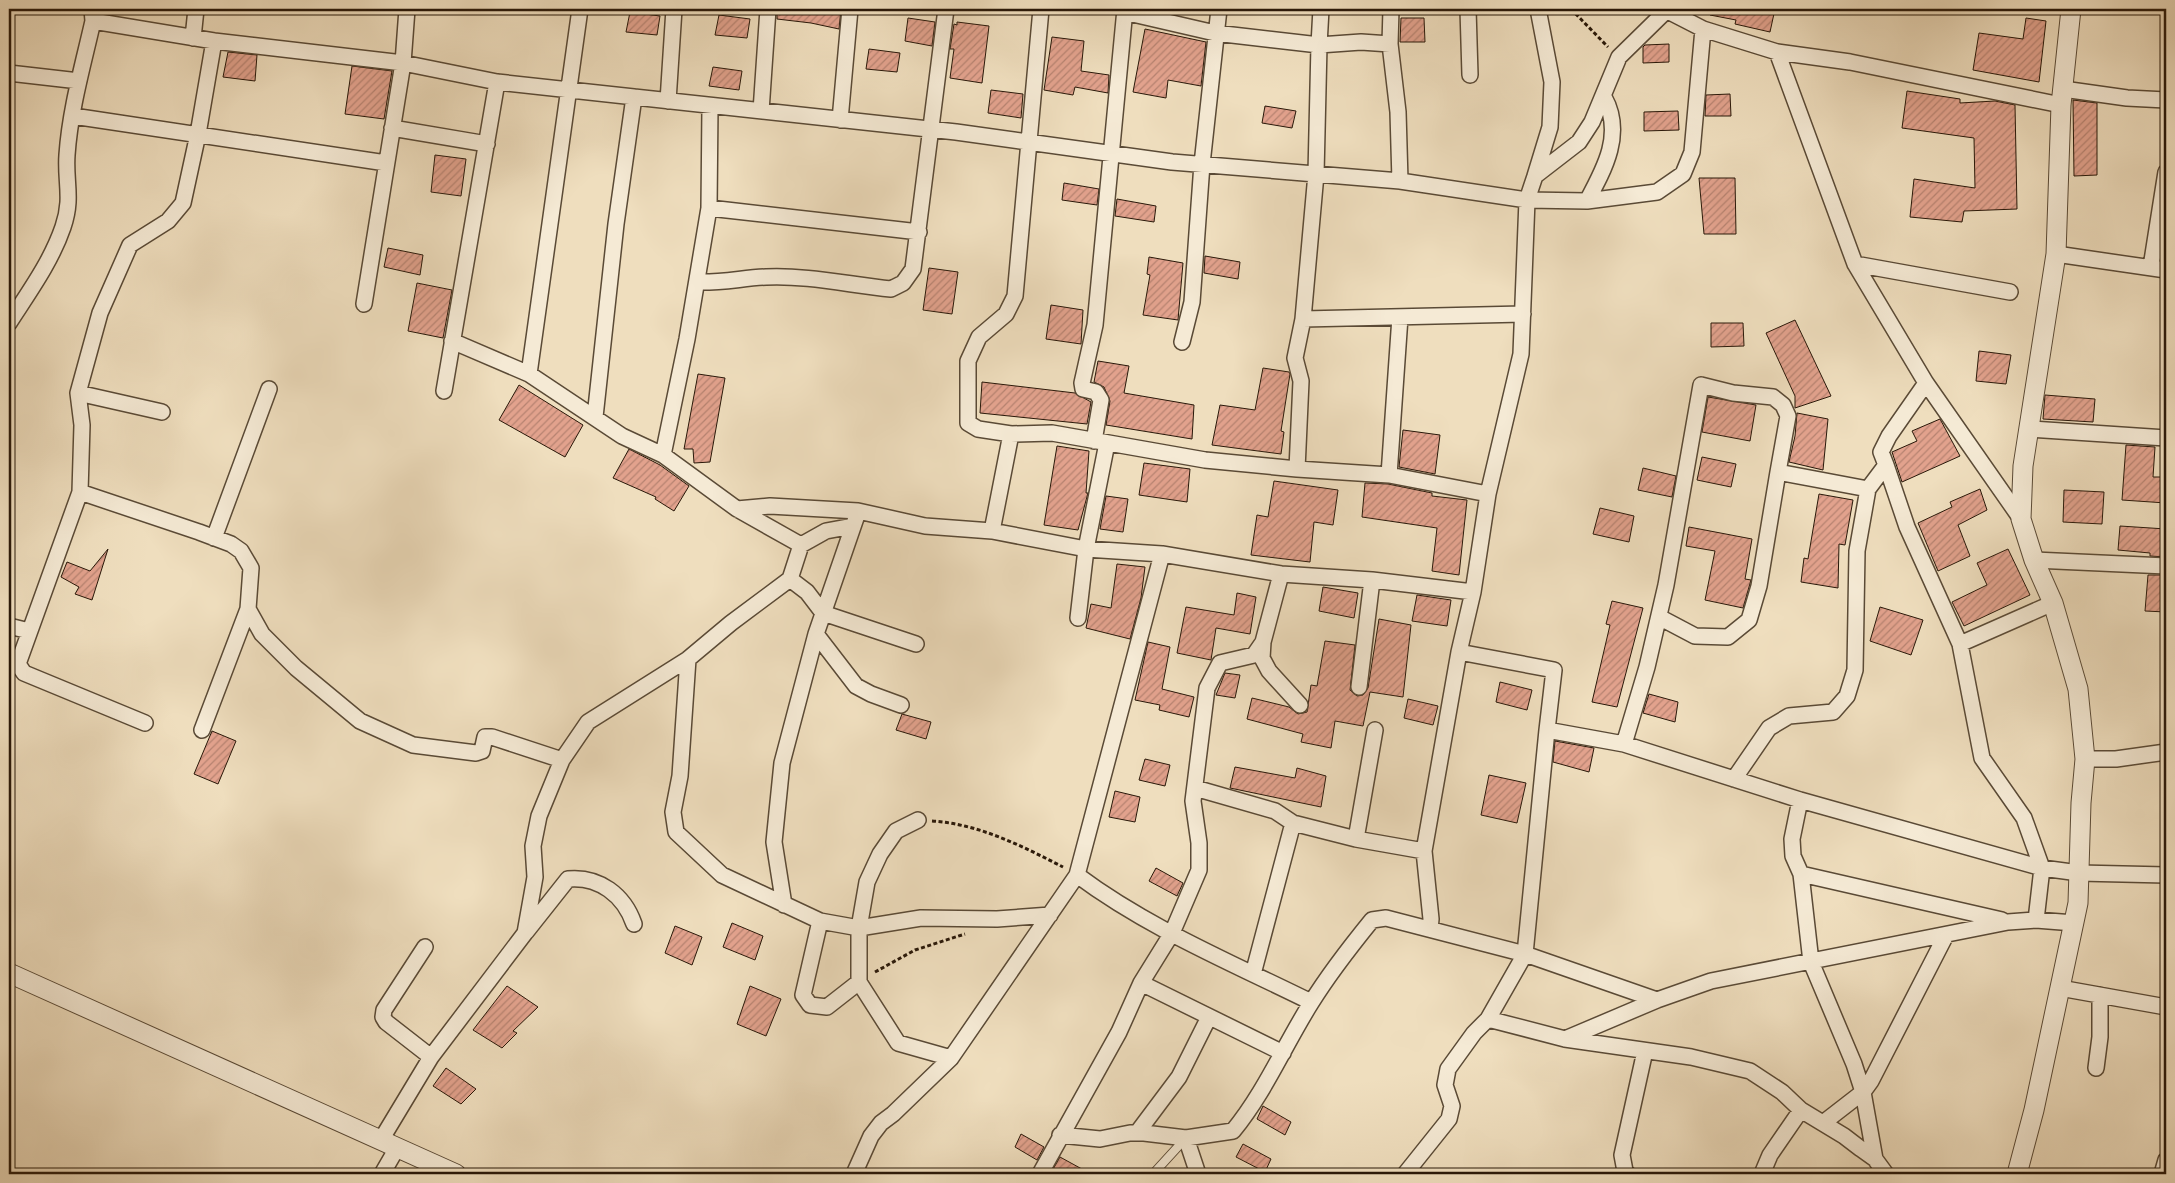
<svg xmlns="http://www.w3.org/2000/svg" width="2175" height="1183" font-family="'Old Standard TT',serif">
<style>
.building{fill:url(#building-hatch);stroke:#291809}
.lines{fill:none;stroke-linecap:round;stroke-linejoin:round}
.service-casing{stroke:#5a4a36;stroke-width:10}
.minor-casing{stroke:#5a4a36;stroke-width:18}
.tertiary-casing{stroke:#5a4a36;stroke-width:21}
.path{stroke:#291809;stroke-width:3;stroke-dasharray:4 2.5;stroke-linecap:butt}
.service{stroke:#f5ead5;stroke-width:8}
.minor{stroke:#f5ead5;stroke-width:15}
.tertiary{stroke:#f5ead5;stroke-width:19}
</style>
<defs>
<pattern id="building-hatch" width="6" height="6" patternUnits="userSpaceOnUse" patternTransform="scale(1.25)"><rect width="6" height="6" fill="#e2a28d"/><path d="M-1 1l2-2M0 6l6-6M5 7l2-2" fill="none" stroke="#b78371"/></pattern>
</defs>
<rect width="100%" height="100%" fill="#efdebe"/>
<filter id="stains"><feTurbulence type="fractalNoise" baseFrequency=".004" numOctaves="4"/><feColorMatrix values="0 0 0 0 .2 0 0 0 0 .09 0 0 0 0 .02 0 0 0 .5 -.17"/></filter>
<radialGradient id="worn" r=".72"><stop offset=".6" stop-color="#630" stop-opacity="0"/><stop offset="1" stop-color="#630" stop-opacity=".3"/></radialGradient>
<path class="building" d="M777 9H841L839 29 811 23 777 19Z
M1711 9H1775L1770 32 1735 24 1736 20 1710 15Z
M630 12 660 16 657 35 626 32Z
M719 15 750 19 747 38 715 35Z
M908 18 935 22 932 46 905 41Z
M1401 18H1424L1425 42H1400Z
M2026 18 2046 21 2039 82 1973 70 1979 33 2023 39Z
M957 22 989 26 982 83 950 78 954 49H950L954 24 957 25Z
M1145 29 1206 42 1201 86 1168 80 1166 98 1133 92Z
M1052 37 1084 41 1081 71 1109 75 1108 93 1075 87 1073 95 1044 90Z
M1669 44V62L1643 63V47L1645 45Z
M869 49 900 53 897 72 866 69Z
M228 52 257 55 255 81 223 77Z
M352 66 392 71 384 119 345 114Z
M713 67 742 71 739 90 709 86Z
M991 90 1023 94 1021 118 988 113Z
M1907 91 1960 99V103L1995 101 2015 105 2017 209 1964 211 1962 222 1910 217 1914 179 1975 188 1974 138 1902 128Z
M1730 94 1731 116H1705L1706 95Z
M2073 100 2097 103V175L2074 176Z
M1265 106 1296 111 1292 128 1262 123Z
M1678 111 1679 130 1644 131V112Z
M435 155 466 159 461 196 431 192Z
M1699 178H1735L1736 234H1704Z
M1064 183 1099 189 1097 205 1062 200Z
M1117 199 1156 206 1154 222 1115 216Z
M388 248 423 255 420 275 384 267Z
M1205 256 1240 262 1238 279 1204 273Z
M1149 257 1183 263 1178 320 1143 315 1150 275 1147 274Z
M929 268 958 272 952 314 923 310Z
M417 283 452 290 443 338 408 331Z
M1051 305 1083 310 1081 344 1046 339Z
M1795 320 1831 396 1795 408V396L1766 333Z
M1711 323H1743L1744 346 1711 347Z
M1979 351 2011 355 2006 384 1976 381Z
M1098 361 1129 366 1124 393 1194 405 1192 439 1106 425 1110 401 1104 387 1094 382Z
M1263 368 1289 372 1290 374 1281 431 1284 432 1281 454 1212 445 1220 405 1255 410Z
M698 374 725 378 710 462 694 463 693 449H684Z
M982 382 1075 393 1091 402 1087 424 980 413Z
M519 385 583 425 565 457 499 420Z
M2045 395 2095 399 2093 422 2043 419Z
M1708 397 1756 405 1750 441 1702 432Z
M1797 413 1828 419 1823 470 1789 462 1795 436Z
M1940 419 1960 456 1902 482 1892 452 1917 441 1912 431Z
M1403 430 1440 435 1435 474 1399 467Z
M2126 445 2155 447 2153 477H2166V503L2122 500Z
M1057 446 1089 451 1086 493H1088L1078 530 1044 525Z
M629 449 660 465 689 486 674 511 655 499 656 497 613 478Z
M1702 457 1736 464 1731 487 1697 480Z
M1144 463 1190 469 1187 502 1139 495Z
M1643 468 1676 476 1672 497 1638 490Z
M1274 481 1338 490 1333 525 1314 522 1310 562 1251 555 1257 515 1268 517Z
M1365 483 1388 484 1432 493V496L1467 500 1459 575 1432 571 1437 528 1362 517Z
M1980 489 1987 510 1958 525 1970 556 1938 571 1918 523 1952 507 1950 502Z
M2064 490 2104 492 2102 524 2063 522Z
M1819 494 1853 500 1845 545 1839 544 1838 588 1801 582 1804 558 1808 559Z
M1106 496 1128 499 1123 532 1100 529Z
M1600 508 1634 516 1629 542 1593 534Z
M2120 526 2166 529V557L2150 556V553L2118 550Z
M1689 527 1752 539 1745 579 1751 580 1743 608 1705 600 1715 551 1686 546Z
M108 549 92 600 75 594 79 587 61 577 67 562 90 571Z
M2008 549 2030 595 1964 626 1952 602 1987 585 1977 563Z
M1117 564 1145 567 1141 598 1130 639 1086 628 1091 604 1111 608Z
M2148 575H2166V612L2145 611Z
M1323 587 1358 593 1354 618 1319 611Z
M1237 593 1256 597 1250 634 1216 628 1211 660 1177 653 1186 607 1234 615Z
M1417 595 1451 600 1447 626 1412 621Z
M1612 601 1643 608 1617 707 1592 702 1610 625 1606 624Z
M1880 607 1923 620 1911 655 1870 641Z
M1379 619 1411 625 1403 697 1370 692 1363 726 1335 721 1331 748 1301 742 1303 734 1247 719 1252 698 1289 707 1298 714 1307 712 1311 685 1317 686 1325 641 1355 645 1350 690 1357 696 1363 695 1368 688Z
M1148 642 1170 647 1162 689 1194 697 1189 717 1159 710 1160 705 1135 700Z
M1225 673 1240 675 1235 698 1216 695Z
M1500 682 1532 690 1527 710 1496 702Z
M1649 694 1678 702 1675 722 1643 713Z
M1408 699 1438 706 1433 725 1404 718Z
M902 714 931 722 926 739 896 730Z
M212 731 236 741 218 784 194 774Z
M1555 741 1594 748 1589 772 1553 762Z
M1145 759 1170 765 1165 786 1139 780Z
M1235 767 1295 778 1297 768 1326 776 1321 807 1230 788Z
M1489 775 1526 783 1517 823 1481 815Z
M1115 791 1140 797 1135 822 1109 817Z
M1156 868 1183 883 1177 896 1149 881Z
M732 923 763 936 755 960 723 947Z
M675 926 702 937 692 965 665 953Z
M507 986 538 1007 513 1031 517 1033 502 1048 473 1030Z
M750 986 781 999 766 1036 737 1024Z
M446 1068 476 1089 461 1104 433 1086Z
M1263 1106 1291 1122 1285 1135 1257 1119Z
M1021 1134 1044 1147 1037 1160 1015 1147Z
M1243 1144 1271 1159 1265 1172 1236 1157Z
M1060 1157 1091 1174H1058L1052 1171Z"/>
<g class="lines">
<defs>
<path id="service" d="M1153 1174 1185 1139"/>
<path id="minor" d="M92 9 93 21 214 41 403 63 497 82 956 132 1172 162 1400 181 1527 200 1587 201 1657 192 1683 174 1692 152 1703 29
M1468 9 1470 75
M1664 9 1703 29 1777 52 1850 62 2061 105
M1124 12 1215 33 1319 45 1321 9
M193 38 196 9
M1390 44 1391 9
M1777 52 1855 264 1926 383 2021 519
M9 73 79 81
M2063 89 2127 98 2166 100
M668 101 674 9
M761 111 768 9
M73 116 386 163
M840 120 850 9
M392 128 487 144
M1535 176 1550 127 1552 82 1538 9
M1587 201C1605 168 1624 133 1604 97
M709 208 919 232
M2056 254 2166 270
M1855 264 2010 292
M2151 267 2166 172
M697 282C721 283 743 278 766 277 807 275 850 285 891 289L903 283 913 269 946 9
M364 304 403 63 407 9
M1303 319 1523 314
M9 323C29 292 51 262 63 227 73 198 65 182 67 155 70 110 83 65 93 21
M452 341 529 374 622 436 663 455 737 509 801 545
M1182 342 1192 302 1202 164 1219 9
M529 374 580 9
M444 391 497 82
M78 393 162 412
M595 417 616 224 634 97
M2030 429 2166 438
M1011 434 978 429 968 423V361L979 337 1006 314 1015 296 1041 9
M1094 441 1101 400 1096 392 1083 389 1082 383 1095 325 1125 9
M663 455 687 339 709 208 710 106
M1886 465 1907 527 1960 644 1982 758 2024 818 2042 868 2036 920
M1297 469 1301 381 1295 358 1303 319 1316 174 1319 45 1361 42 1390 44 1398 112 1400 181
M1389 475 1400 317
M80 492 199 532 231 544 241 551 251 568 248 609 262 634 296 668 360 721 413 745 476 753 482 751 485 737H492L562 760
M737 509 770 506 858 511 925 526 992 531 1086 549 1162 554 1281 574 1372 580 1359 687
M992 531 1011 434 1052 433 1205 460 1297 469 1389 475 1488 494
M214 538 269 389
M2034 560 2166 566
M790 579 807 592 823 613 916 644
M1372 580 1473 592
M1659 617 1695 636 1728 637 1749 620 1759 586 1778 472
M1078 618 1086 549 1107 443
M9 626 29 631
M816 634 856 686 871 694 901 705
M1263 642 1262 658 1269 671 1300 705
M1960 644 2053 603
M1459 652 1554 670 1547 730 1624 744 1800 800 2042 868 2079 873 2166 875
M688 659 680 776 673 812 676 832 722 875 820 921 859 928 867 882 880 854 896 831 918 820
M145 723 24 673 18 664 80 492 82 425 78 393 100 313 130 245 168 221 183 203 198 134 214 41
M202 730 248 609
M1624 744 1647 667 1666 585 1701 385 1733 393 1773 397 1783 405 1788 416 1778 472 1868 489
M2085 759H2116L2166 752
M1734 779 1769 728 1789 716 1833 712 1847 696 1855 670 1857 551 1868 489 1886 465 1881 452 1889 436 1926 383
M1195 788 1275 811 1293 823 1253 974
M1800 800 1792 839 1793 856 1801 874 1811 962 1854 1064 1863 1092 1875 1159
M1293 823 1356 839 1424 851
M1356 839 1375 730
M1801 874 2002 920
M1077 875C1148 928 1232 963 1311 1002
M784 905 774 842 782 763 816 634 856 518
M820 921 803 995 810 1005 827 1007 859 982V928L921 918 997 919 1050 915
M1430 929 1431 919 1424 851 1459 652 1473 592 1488 494 1521 354 1527 200 1535 176 1579 142 1592 122 1619 57 1668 9
M526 932 568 879C599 876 624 895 634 924
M425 947 384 1010 383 1017 386 1022 431 1057
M859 982 898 1043 951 1058
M1141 983 1283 1053
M2060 988 2166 1007
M1488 1019 1565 1039 1691 1057 1750 1071 1782 1092 1801 1110 1844 1136 1861 1149 1875 1159 1886 1174
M1565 1039 1657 1000 1711 981 2008 922 2036 920 2074 923
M2096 1068 2100 1037V995
M1823 1123 1863 1092 1871 1081 1946 935
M1137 1133 1179 1077 1209 1017
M1060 1135 1100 1139 1130 1133H1144L1186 1138 1233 1131C1265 1092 1284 1046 1311 1003 1329 974 1350 947 1372 920L1386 918 1525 954 1657 1000
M1186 1138 1198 1174
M381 1140 431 1057 525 933 535 877 533 846 539 816 562 760 588 722 688 659 731 623 790 579 801 545 826 531 853 526
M382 1174 397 1148
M854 1174 871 1136 881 1123 893 1114 951 1058 1077 875 1162 554
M1040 1174 1119 1032 1141 983 1172 933 1199 870V843L1193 801 1207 688 1220 663 1254 655 1263 642 1281 574
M1405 1174 1449 1119 1452 1106 1445 1085 1448 1069 1474 1033 1488 1019 1525 954 1547 730
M1628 1174 1625 1171 1622 1155 1645 1051
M1762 1174 1770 1155 1801 1110
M2162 1174 2166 1160"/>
<path id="tertiary" d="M9 973 456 1174
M2017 1174 2034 1110 2078 903 2081 803 2085 759 2078 689 2053 603 2034 560 2021 519 2023 466 2056 254 2061 105 2071 9"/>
</defs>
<use href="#service" class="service-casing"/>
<use href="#minor" class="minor-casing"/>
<use href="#tertiary" class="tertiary-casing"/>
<path class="path" d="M1571 9 1608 47
M932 821C979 824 1022 846 1063 867
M875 972 915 950 965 934"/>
<use href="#service" class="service"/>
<use href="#minor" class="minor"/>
<use href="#tertiary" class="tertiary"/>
</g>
<rect width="2175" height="1183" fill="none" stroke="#efdebe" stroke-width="30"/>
<rect x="10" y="10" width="2155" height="1163" fill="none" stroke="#291809" stroke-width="2.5"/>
<rect x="15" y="15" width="2145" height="1153" fill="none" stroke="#291809"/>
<rect width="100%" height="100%" filter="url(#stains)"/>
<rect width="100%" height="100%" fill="url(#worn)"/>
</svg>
